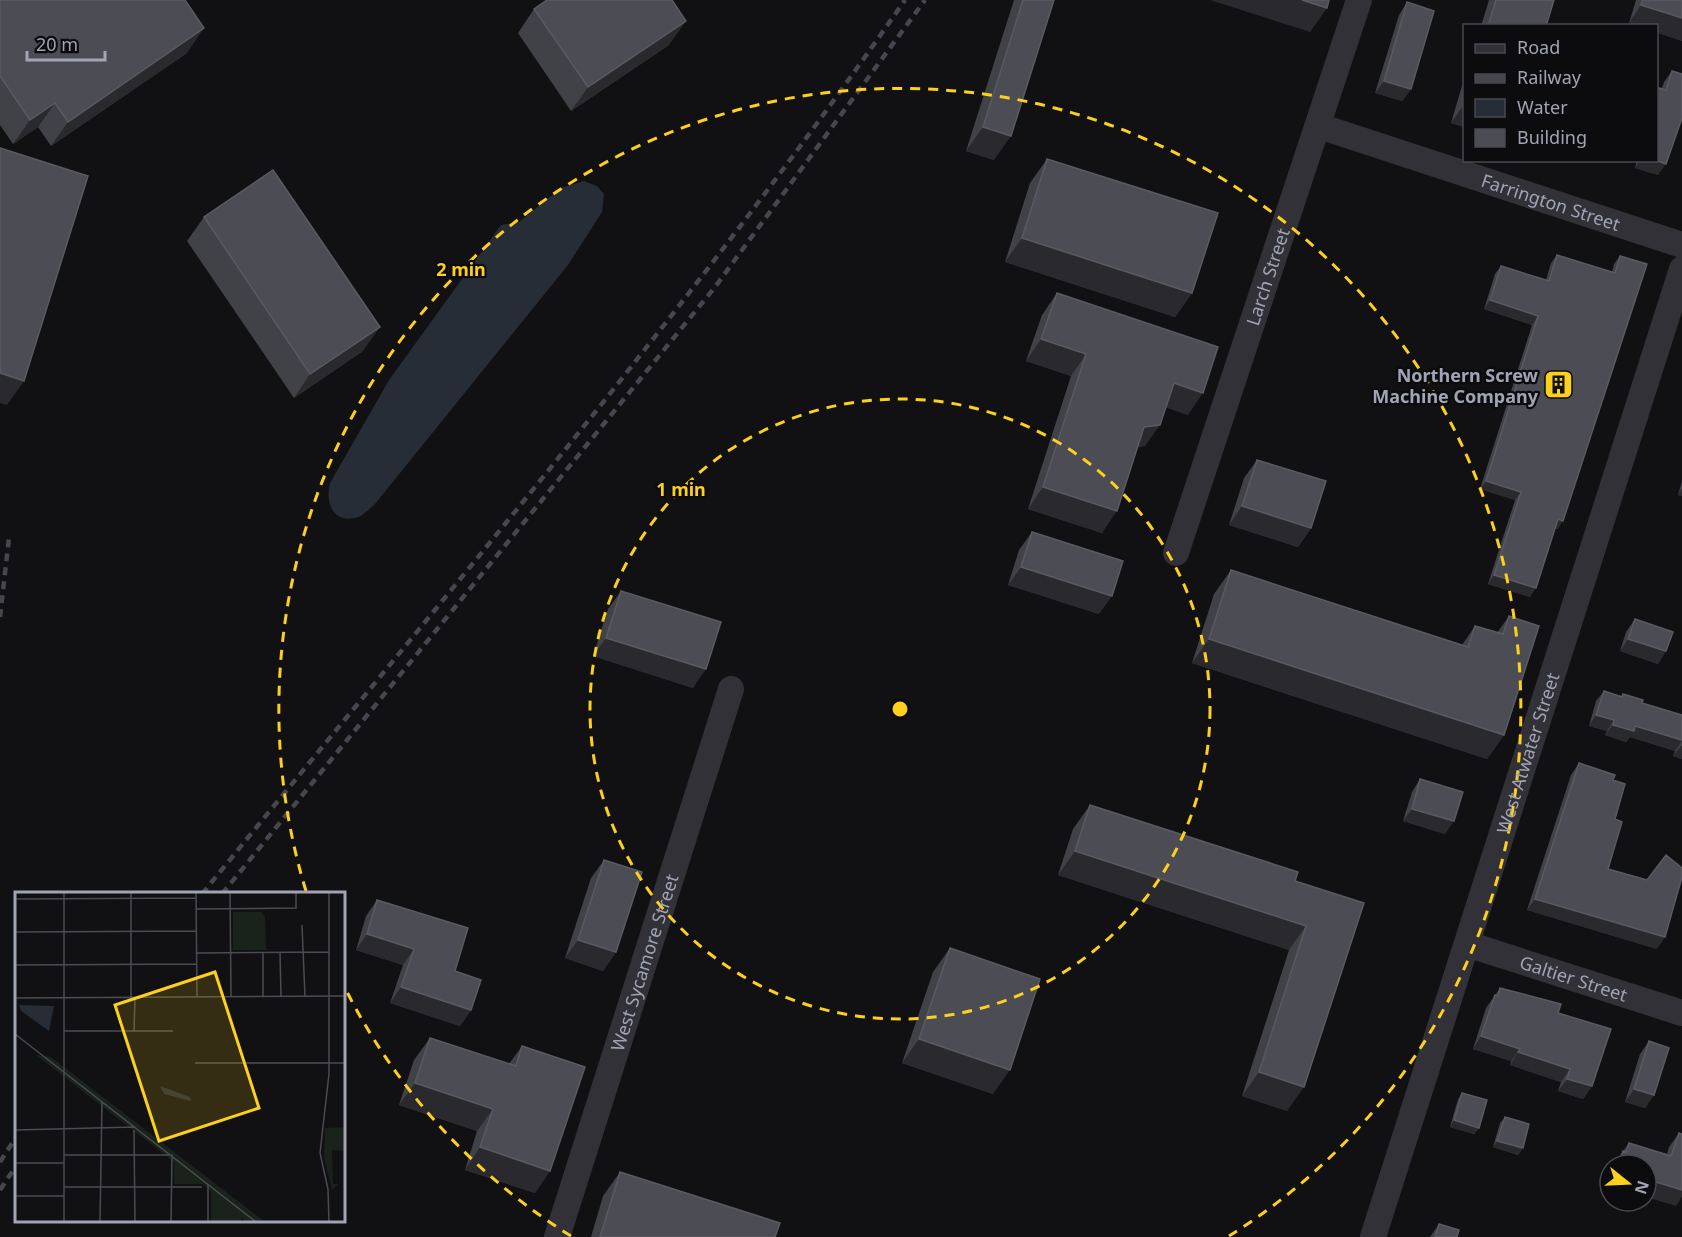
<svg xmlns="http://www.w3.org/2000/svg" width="1682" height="1237" font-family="'Noto Sans',sans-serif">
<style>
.water{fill:#262d36}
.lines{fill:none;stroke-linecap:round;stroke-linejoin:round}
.street{stroke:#313137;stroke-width:26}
.rail{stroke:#46474e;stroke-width:4.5;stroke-dasharray:8 6;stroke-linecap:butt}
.wall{fill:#414148}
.shaded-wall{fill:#2a292e}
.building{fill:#4c4c54;stroke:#595a63;stroke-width:1.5}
.ring{fill:none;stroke:#fdd01d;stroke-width:3;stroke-dasharray:10 8}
.labels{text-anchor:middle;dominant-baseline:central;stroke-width:4.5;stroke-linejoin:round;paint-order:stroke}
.street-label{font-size:18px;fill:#a1a4b4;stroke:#0c0b0d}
.poi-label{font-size:18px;font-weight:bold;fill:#a1a4b4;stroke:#0c0b0d;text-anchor:end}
.inset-road{fill:none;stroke:#4b4b53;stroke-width:1.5}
.view{fill:#fdd01d;fill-opacity:0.15;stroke:#fdd01d;stroke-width:3}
.inset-edge{fill:none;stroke:#a1a4b4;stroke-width:3}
.centre{fill:#fdd01d;stroke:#0c0b0d;stroke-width:3}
.ring-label{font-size:18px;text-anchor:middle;font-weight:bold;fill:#fdd01d;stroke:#0c0b0d;stroke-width:4.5;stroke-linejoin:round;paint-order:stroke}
</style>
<rect width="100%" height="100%" fill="#111012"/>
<path class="water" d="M584 181 597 186 604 194 602 212 568 265 375 504C369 509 362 517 355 518 332 523 325 501 330 483L389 380 501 225 519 222 561 188Z"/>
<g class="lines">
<g class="street">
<path id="s1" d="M1319 126 1682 245"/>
<path id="s2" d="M1176 553 1359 0"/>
<path id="s3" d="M1467 944 1682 1013"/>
<path id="s4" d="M557 1237 731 689"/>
<path id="s5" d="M1373 1237 1682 269"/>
</g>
<path class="rail" d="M0 617 9 538
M202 894C441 600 689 311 905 0
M222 894 715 287 925 0
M0 1162 16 1137
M0 1190 16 1166"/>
</g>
<path class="wall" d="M0 0 187 53 51 146 38 127 13 144 0 125Z
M1014 0H1054L994 160 966 151Z
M1489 0H1554L1546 26H1481Z
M1636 0H1682V41L1629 23Z
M1407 2 1411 89 1402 101 1375 93 1399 15Z
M534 9 669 45 571 111 518 33Z
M1672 71 1658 175 1635 168 1637 160H1656L1662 88 1664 82Z
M1464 79V127L1451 123Z
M1047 159 1192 293 1175 317 1005 262 1030 183Z
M204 217 363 351 294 398 187 241Z
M1557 255 1612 272 1614 264 1620 256 1558 529H1555L1530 597 1488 584 1515 500 1480 489 1532 325 1484 309 1495 274 1501 266 1546 280 1551 263Z
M1057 293 1188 415 1166 407 1145 446 1138 447 1102 533 1028 509 1071 376 1026 361 1042 315Z
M1257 460 1311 528 1298 547 1229 525 1244 478Z
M1682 481V496L1678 495Z
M1032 532 1099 614 1008 585 1019 550Z
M1231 570 1462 645 1475 626 1497 633 1509 616 1504 735 1487 759 1192 663 1214 594Z
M621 591 693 688 593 656 608 609Z
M1635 619 1666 651 1658 664 1620 651 1626 632Z
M1604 691 1621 696 1623 694 1642 703 1682 715V759L1673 756 1675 751 1630 737 1626 742 1605 735 1607 731 1589 726 1596 701Z
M1579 763 1613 780 1615 819 1608 869 1657 949 1527 910 1571 775Z
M1420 779 1445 834 1403 821 1412 792Z
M1090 805 1295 881 1364 903 1287 1111 1242 1096 1289 950 1058 875 1073 829Z
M604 860 616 952 603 971 565 958 591 878Z
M377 900 455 971 471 1010 460 1026 390 1003 403 965 356 950 366 916Z
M950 948 993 1094 902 1063 933 972Z
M1500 988 1558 1013 1592 1086 1583 1099 1558 1091 1561 1082 1510 1065 1511 1061 1473 1049 1486 1008Z
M430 1038 509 1064 522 1046 550 1171 535 1193 465 1170 477 1131 399 1105 414 1060Z
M1649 1041 1654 1095 1645 1108 1625 1102 1640 1054Z
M1462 1093 1479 1128 1474 1134 1450 1127 1458 1099Z
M1505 1117 1523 1148 1518 1155 1493 1147 1500 1123Z
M1679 1133 1676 1206 1646 1165H1613L1629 1143 1667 1154 1669 1147Z
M620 1172 775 1237H591L603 1196Z
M1439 1224 1457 1237H1430Z"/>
<path class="shaded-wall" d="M1210 0H1302L1327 8 1310 32Z
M1641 5 1682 18V41L1656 32V26H1635L1629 23Z
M686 21 669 45 571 111 588 87Z
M204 28 187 53 51 146 68 122Z
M1384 81 1411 89 1402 101 1375 93Z
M55 103 38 127 13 144 30 120Z
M1463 106H1464V127L1451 123Z
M983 127 1011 136 994 160 966 151Z
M1640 160H1655L1666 164 1658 175 1635 168Z
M1022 238 1192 293 1175 317 1005 262Z
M1490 300 1538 316 1532 325 1484 309Z
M380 327 363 351 294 398 310 374Z
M1041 339 1086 354 1071 376 1026 361Z
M0 373 24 381 7 405 0 403Z
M1174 383 1203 393 1188 415 1159 405Z
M1160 425 1145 446 1129 448 1144 427Z
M1486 481 1521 492 1515 500 1480 489Z
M1043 487 1117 511 1102 533 1028 509Z
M1682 488V496L1678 495Z
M1242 506 1311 528 1298 547 1229 525Z
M1558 519 1563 521 1558 529 1552 528Z
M1021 567 1112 596 1099 614 1008 585Z
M1494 575 1536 588 1530 597 1488 584Z
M606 638 706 669 693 688 593 656Z
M1209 639 1504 735 1487 759 1192 663Z
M1628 639 1666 651 1658 664 1620 651Z
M1596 715 1614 720 1607 731 1589 726Z
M1613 725 1635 726 1682 741 1675 751 1630 737 1626 742 1605 735Z
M1681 746H1682V759L1673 756Z
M1412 809 1454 821 1445 834 1403 821Z
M1075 851 1306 926 1289 950 1058 875Z
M1535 899 1665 937 1657 949 1527 910Z
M367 934 414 949 403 965 356 950Z
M578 940 616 952 603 971 565 958Z
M401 987 471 1010 460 1026 390 1003Z
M1481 1036 1520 1049 1511 1061 1473 1049Z
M919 1039 1010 1070 993 1094 902 1063Z
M1518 1052 1570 1069 1561 1082 1510 1065Z
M1259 1072 1304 1087 1287 1111 1242 1096Z
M1567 1079 1592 1086 1583 1099 1558 1091Z
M415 1083 493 1109 477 1131 399 1105Z
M1634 1089 1654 1095 1645 1108 1625 1102Z
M1454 1120 1479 1128 1474 1134 1450 1127Z
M1497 1141 1523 1148 1518 1155 1493 1147Z
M480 1147 550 1171 535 1193 465 1170Z
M1646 1179 1682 1190V1197L1676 1206 1646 1197Z"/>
<path class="building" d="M0 0H185L204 28 68 122 55 103 30 120 0 76Z
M547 0H672L686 21 588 87 534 9Z
M1023 0H1054L1011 136 983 127Z
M1302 0H1329L1327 8Z
M1496 0H1554L1546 26H1488Z
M1643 0H1682V18L1641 5Z
M1407 2 1434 11 1411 89 1384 81Z
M1672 71 1682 74V118L1666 164 1655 160H1656V87L1666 90Z
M0 148 88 176 24 381 0 373Z
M1047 159 1218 213 1192 293 1022 238Z
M273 170 380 327 310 374 204 217Z
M1557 255 1615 273 1620 256 1647 264 1563 521 1558 519 1536 588 1494 575 1521 492 1486 481 1538 316 1490 300 1501 266 1549 281Z
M1057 293 1218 347 1203 393 1174 383 1160 425 1144 427 1117 511 1043 487 1086 354 1041 339Z
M1257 460 1326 481 1311 528 1242 506Z
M1032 532 1123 561 1112 596 1021 567Z
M1231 570 1468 647 1475 626 1503 634 1509 616 1539 626 1504 735 1209 639Z
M621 591 721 622 706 669 606 638Z
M1635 619 1673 632 1666 651 1628 639Z
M1604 691 1622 697 1623 694 1643 700 1642 703 1682 715V740L1635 726 1634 731 1613 725 1614 720 1596 715Z
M1579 763 1615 775 1613 780 1625 784 1615 819 1622 822 1608 869 1647 880 1666 855 1682 868V877L1665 937 1535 899Z
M1420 779 1463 792 1454 821 1412 809Z
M1090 805 1298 872 1295 881 1364 903 1304 1087 1259 1072 1306 926 1075 851Z
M604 860 642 872 616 952 578 940Z
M377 900 468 928 455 971 481 980 471 1010 401 987 414 949 367 934Z
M950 948 1040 979 1010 1070 919 1039Z
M1500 988 1561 1004 1558 1013 1611 1029 1592 1086 1567 1079 1570 1069 1518 1052 1520 1049 1481 1036 1495 995 1498 996Z
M430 1038 516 1066 522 1046 585 1067 550 1171 480 1147 493 1109 415 1083Z
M1649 1041 1669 1048 1654 1095 1634 1089Z
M1462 1093 1487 1100 1479 1128 1454 1120Z
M1505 1117 1529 1124 1523 1148 1497 1141Z
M1679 1133 1682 1134V1190L1646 1179V1165H1619L1623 1151 1626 1152 1629 1143 1671 1156Z
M620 1172 780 1223 775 1237H600Z
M1439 1224 1459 1230 1457 1237H1435Z"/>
<g class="ring">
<circle cx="900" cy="709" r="310"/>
<path d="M571 1236A621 621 0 0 1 344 986M306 891A621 621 0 1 1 1229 1236"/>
</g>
<defs>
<symbol id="building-square" viewBox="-11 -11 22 22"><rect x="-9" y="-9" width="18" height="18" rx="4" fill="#fdd01d" stroke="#0c0b0d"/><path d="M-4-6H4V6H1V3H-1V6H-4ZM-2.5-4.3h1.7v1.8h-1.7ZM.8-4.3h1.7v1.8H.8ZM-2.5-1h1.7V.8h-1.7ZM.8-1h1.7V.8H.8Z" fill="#111"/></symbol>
</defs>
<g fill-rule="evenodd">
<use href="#building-square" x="1542" y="368" width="33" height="33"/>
</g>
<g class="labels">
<g class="street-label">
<text stroke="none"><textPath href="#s1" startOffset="244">Farrington Street</textPath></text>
<text stroke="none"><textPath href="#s2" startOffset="291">Larch Street</textPath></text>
<text stroke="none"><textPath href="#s5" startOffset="508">West Atwater Street</textPath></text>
<text stroke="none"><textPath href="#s4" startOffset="288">West Sycamore Street</textPath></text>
<text stroke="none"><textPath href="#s3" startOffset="112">Galtier Street</textPath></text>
</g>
<g class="poi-label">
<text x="1538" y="375">Northern Screw<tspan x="1538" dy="21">Machine Company</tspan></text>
</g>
</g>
<g transform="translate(15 892)">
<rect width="330" height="330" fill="#111012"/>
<path d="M218 20H246L250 25 251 58H218ZM21 163 36 165 250 330H230L226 325V330H196V299L187 292H159V270ZM330 235V259L317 258 318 292H323L317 298 309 265 310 236Z" fill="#1a221c"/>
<path d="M4 113 39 114 34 139 6 119ZM145 194 175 205 176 209 149 202Z" fill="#262d36"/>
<path class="inset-road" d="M116 0V106M181 0 182 105M215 0 216 105M314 0V182L305 261 313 297 314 330M0 7 181 6M182 17 281 16V0M287 33 290 105M0 40 182 39M265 60 266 105M182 61 314 60M248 61V105M0 73 182 72M0 106 330 104M49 139H158M119 139 120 106M0 142 241 330M180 171H330M0 238 120 235M119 238 120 330M49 263H157L156 330M0 271H49M49 295H187M0 304H49M49 330V0M85 330 87 209M193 330V292"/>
<path class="view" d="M200 80 244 216 144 249 100 113Z"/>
<rect width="330" height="330" class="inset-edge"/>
</g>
<circle cx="900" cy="709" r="9" class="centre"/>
<g class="ring-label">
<text x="461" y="276">2 min</text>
<text x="681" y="496">1 min</text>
</g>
<rect x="1463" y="24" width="195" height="138" fill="#0c0b0d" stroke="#484850" stroke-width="1.5"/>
<rect x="1475" y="44" width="30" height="9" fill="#313137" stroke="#484850" stroke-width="1.5"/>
<text x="1517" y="54" font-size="18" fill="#a1a4b4">Road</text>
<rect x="1475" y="74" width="30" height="9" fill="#46474e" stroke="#484850" stroke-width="1.5"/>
<text x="1517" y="84" font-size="18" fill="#a1a4b4">Railway</text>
<rect x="1475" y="99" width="30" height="18" fill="#262d36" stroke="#484850" stroke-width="1.5"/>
<text x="1517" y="114" font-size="18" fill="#a1a4b4">Water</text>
<rect x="1475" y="129" width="30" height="18" fill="#4c4c54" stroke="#484850" stroke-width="1.5"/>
<text x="1517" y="144" font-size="18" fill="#a1a4b4">Building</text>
<g transform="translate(1628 1183) rotate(108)"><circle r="28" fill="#0c0b0d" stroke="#484850" stroke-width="1.5"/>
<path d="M0-4.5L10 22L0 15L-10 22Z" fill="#fdd01d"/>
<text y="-9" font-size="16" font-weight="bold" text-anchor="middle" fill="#a1a4b4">N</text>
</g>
<path d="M27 51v9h78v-9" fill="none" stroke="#a1a4b4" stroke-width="3"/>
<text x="36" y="51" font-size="18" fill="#a1a4b4" stroke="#0c0b0d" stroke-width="4.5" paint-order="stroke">20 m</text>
</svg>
